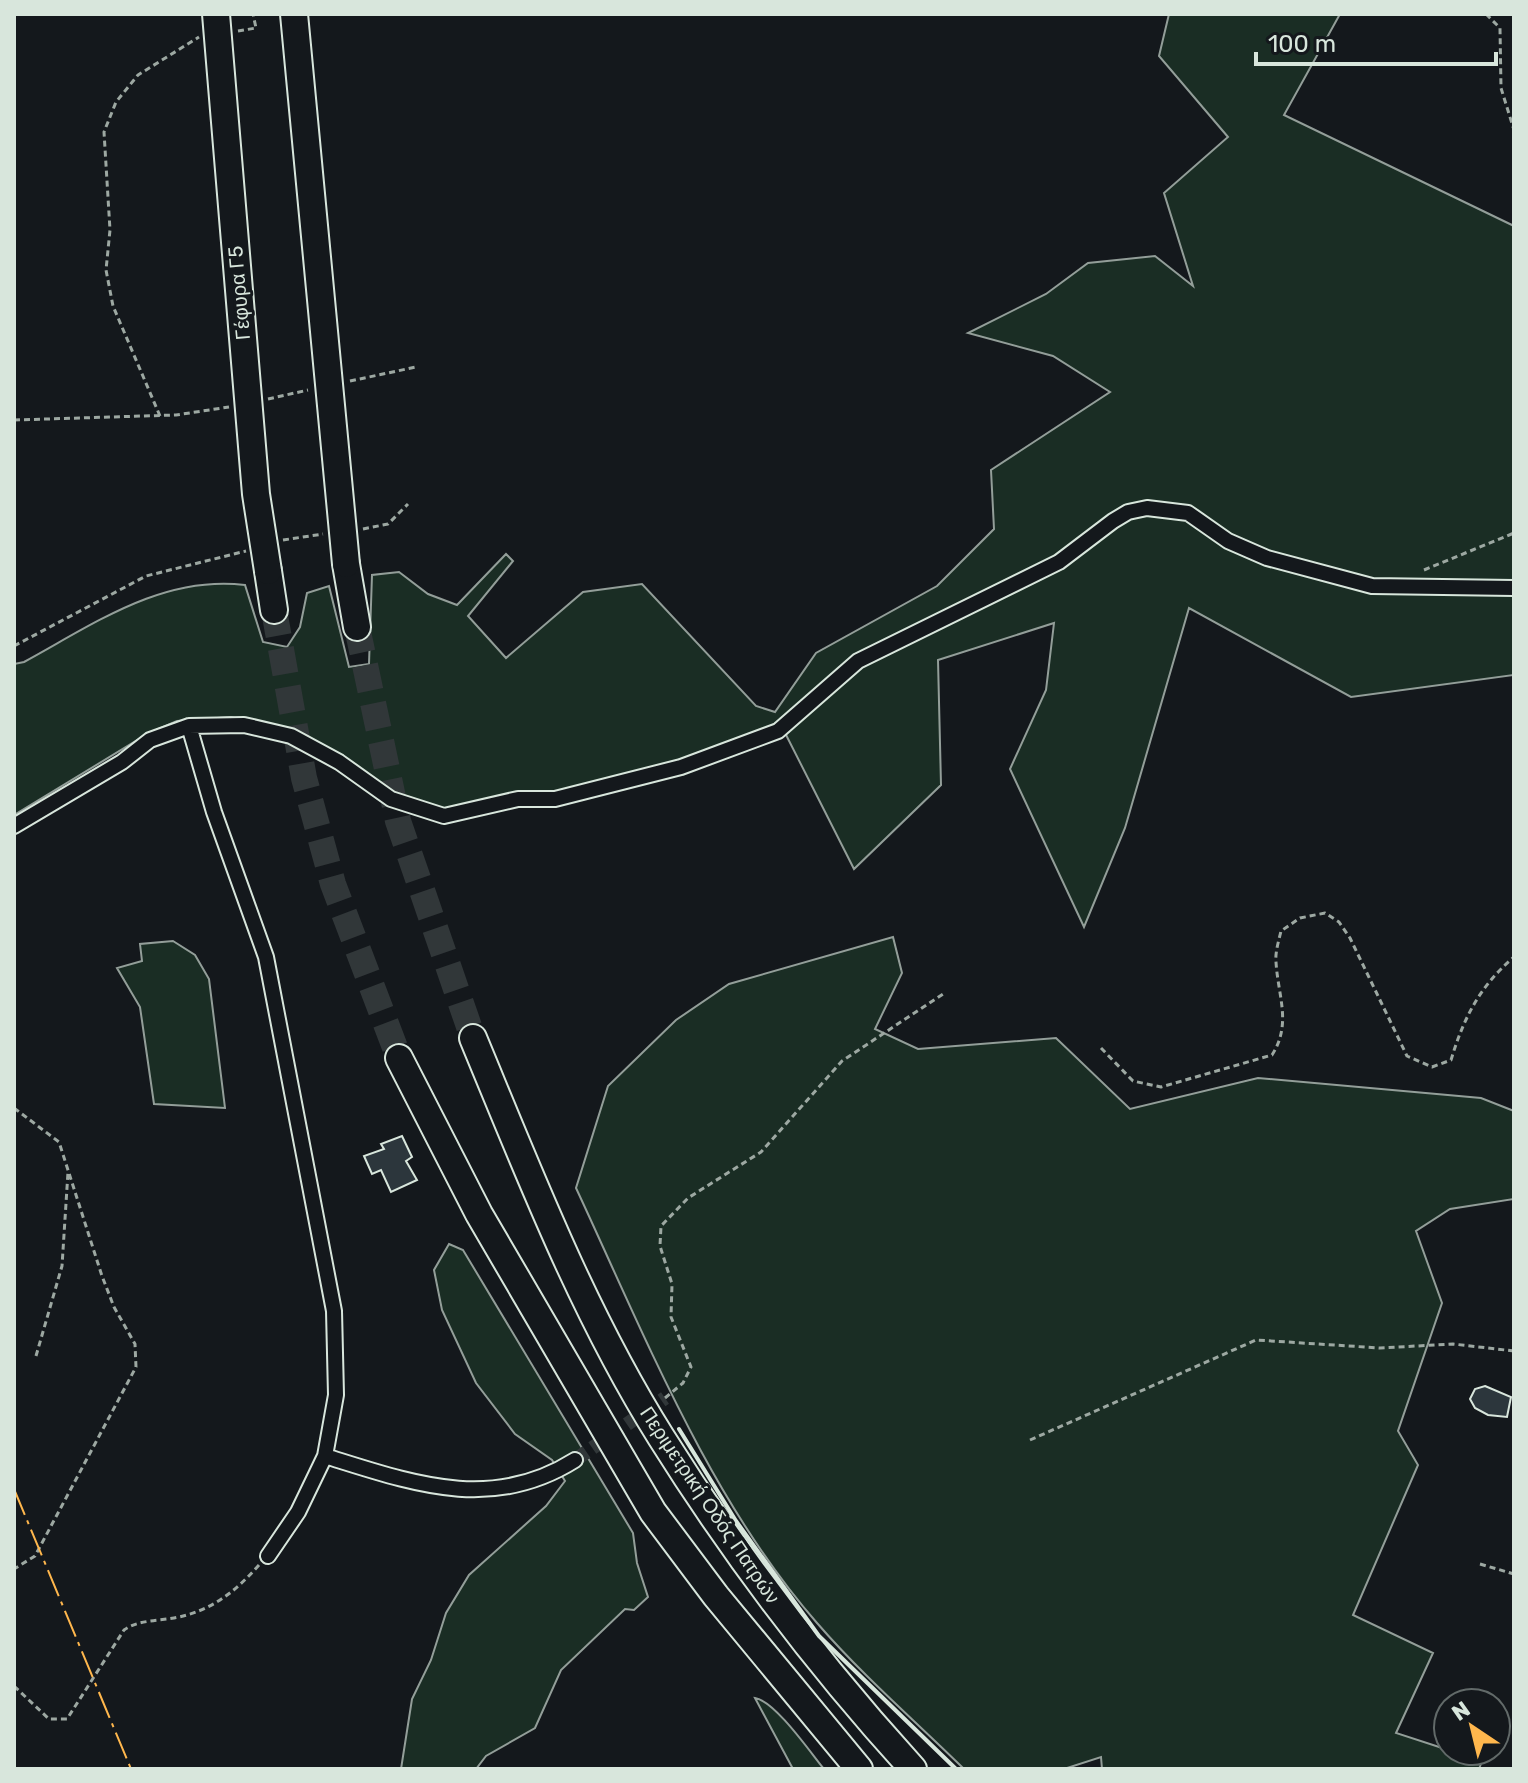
<svg xmlns="http://www.w3.org/2000/svg" width="1528" height="1783" font-family="Rubik,sans-serif">
<style>
.green{fill:#1a2d24;stroke:#939e99;stroke-width:2}
.building{fill:#2c363c;stroke:#d8e6dc;stroke-width:2}
.lines{fill:none;stroke-linecap:round;stroke-linejoin:round}
.minor-tunnel{stroke:#313739;stroke-width:14;stroke-dasharray:14 7;stroke-linecap:butt}
.motorway-tunnel{stroke:#313739;stroke-width:26;stroke-dasharray:26 13;stroke-linecap:butt}
.minor-casing{stroke:#d8e6dc;stroke-width:18}
.motorway-casing{stroke:#d8e6dc;stroke-width:30}
.path{stroke:#9da8a2;stroke-width:3;stroke-dasharray:6 4;stroke-linecap:butt}
.minor{stroke:#14181c;stroke-width:14}
.motorway{stroke:#14181c;stroke-width:26}
.motorway-bridge-casing{stroke:#d8e6dc;stroke-width:30;stroke-linecap:butt}
.motorway-bridge{stroke:#14181c;stroke-width:26}
.wall{stroke:#d8e6dc;stroke-width:4}
.power{stroke:#ffb74d;stroke-width:2;stroke-dasharray:28 6 4 6;stroke-linecap:butt}
.labels{text-anchor:middle;dominant-baseline:central;stroke-width:6;stroke-linejoin:round;paint-order:stroke}
.street-label{font-size:20px;fill:#d8e6dc;stroke:#14181c}
</style>
<rect width="100%" height="100%" fill="#14181c"/>
<path class="green" d="M1169 14H1340L1284 115 1514 226V675L1351 697 1189 608 1125 828 1084 927 1010 769 1046 690 1054 623 938 660 941 785 854 869 779 721C756 736 730 743 705 751 621 781 534 797 447 812L428 808 381 787 340 754 304 736 231 717 177 721 149 733 14 815V664L24 662C94 624 162 575 245 585L263 642 287 647 300 627 307 593 329 586 349 667 369 664 372 575 399 572 428 594 457 605 506 554 513 561 468 616 506 658 583 592 642 584 756 706 775 712 816 653 937 586 994 529 991 470 1110 392 1053 356 968 333 1046 294 1088 263 1155 256 1193 286 1164 193 1228 137 1159 56Z
M893 937 902 973 875 1029 918 1049 1056 1038 1130 1109 1258 1078 1481 1098 1514 1111V1199L1450 1209 1416 1231 1442 1303 1398 1431 1418 1465 1353 1615 1433 1653 1396 1733 1482 1761 1479 1769H1102L1101 1757 1064 1769H964C915 1721 862 1675 817 1623 710 1501 644 1334 576 1188L608 1086 676 1020 729 984Z
M173 941 195 955 209 979 225 1108 154 1104 140 1007 117 968 142 961 140 944Z
M449 1244 463 1250 633 1533 637 1563 648 1597 634 1610 625 1609 561 1670 535 1728 486 1756 476 1769H401L412 1699 431 1660 446 1613 469 1575 546 1506 565 1481 552 1460 515 1434 476 1383 442 1310 434 1270Z
M755 1698C775 1701 810 1752 824 1769H793Z"/>
<path class="building" d="M402 1136 412 1157 406 1161 417 1180 391 1192 381 1170 372 1174 364 1156 384 1149 381 1144Z
M1485 1386 1511 1397 1507 1417 1488 1415 1475 1408 1470 1399 1475 1389Z"/>
<g class="lines">
<path class="minor-tunnel" d="M575 1460 665 1398"/>
<path class="motorway-tunnel" d="M274 610 304 778 333 884 399 1058
M357 627 398 821 473 1038"/>
<defs>
<path id="minor" d="M189 726 214 812 266 957 334 1311 336 1395 325 1456 298 1512 268 1556
M14 826 122 762 150 740 189 726 244 725 291 736 339 762 391 799 444 816 518 799H555L681 767 778 731 858 661 1059 562 1113 521 1128 512 1147 508 1188 513 1228 541 1267 558 1372 586 1514 588
M325 1456C412 1483 491 1513 575 1460"/>
<path id="motorway" d="M346 564 357 627
M268 571 274 610
M473 1038C529 1173 583 1313 661 1437 735 1555 819 1666 913 1769
M399 1058 479 1214 653 1512 716 1596 859 1769"/>
</defs>
<use href="#minor" class="minor-casing"/>
<use href="#motorway" class="motorway-casing"/>
<path class="path" d="M1486 14 1500 28 1501 88 1514 130
M238 31 256 28 253 14
M350 381 416 367
M268 399 308 390
M160 416 113 306 106 270 110 230 104 132 116 102 138 75 199 37
M14 420 176 415 229 407
M363 529 388 524 408 504
M283 540 323 534
M1424 570 1514 533
M14 646 146 576 246 551
M1101 1048 1133 1081 1161 1087 1272 1055C1292 1024 1278 996 1276 962 1275 952 1279 940 1281 931L1300 918 1325 913 1339 922 1350 938 1407 1056 1432 1067 1451 1060C1464 1017 1480 986 1514 957
M14 1108 59 1142 102 1276 114 1307 135 1344 136 1367 35 1556 14 1569
M36 1356 62 1266 68 1172
M665 1398 683 1383 691 1367 671 1317 672 1284 660 1246 661 1226 688 1198 761 1152 842 1061 943 994
M1030 1440 1256 1340 1380 1348 1453 1344 1514 1351
M1480 1564 1514 1574
M14 1686 49 1719H67L124 1630C138 1620 157 1621 174 1618 211 1611 234 1593 259 1565"/>
<use href="#minor" class="minor"/>
<use href="#motorway" class="motorway"/>
<defs>
<path id="motorway-bridge" d="M216 14 256 494 268 571
M294 14 346 564"/>
</defs>
<use href="#motorway-bridge" class="motorway-bridge-casing"/>
<use href="#motorway-bridge" class="motorway-bridge"/>
<path class="wall" d="M679 1429 736 1521 819 1636 956 1769"/>
<path class="power" d="M14 1489 131 1769"/>
</g>
<g class="labels">
<g class="street-label">
<text transform="translate(239 293) rotate(-95)">Γέφυρα Γ5</text>
<text transform="translate(710 1505) rotate(56)">Περιμετρική Οδός Πατρών</text>
</g>
</g>
<rect width="1528" height="1783" fill="none" stroke="#d8e6dc" stroke-width="32"/>
<g transform="translate(1472 1727) rotate(325)"><circle r="38" fill="#14181c" stroke="#626a69" stroke-width="2"/>
<path d="M0-6L14 30L0 20L-14 30Z" fill="#ffb74d"/>
<text y="-12" font-size="22" font-weight="bold" text-anchor="middle" fill="#d8e6dc">N</text>
</g>
<path d="M1256 52v12h240v-12" fill="none" stroke="#d8e6dc" stroke-width="4"/>
<text x="1268" y="52" font-size="24" fill="#d8e6dc" stroke="#14181c" stroke-width="6" paint-order="stroke">100 m</text>
</svg>
